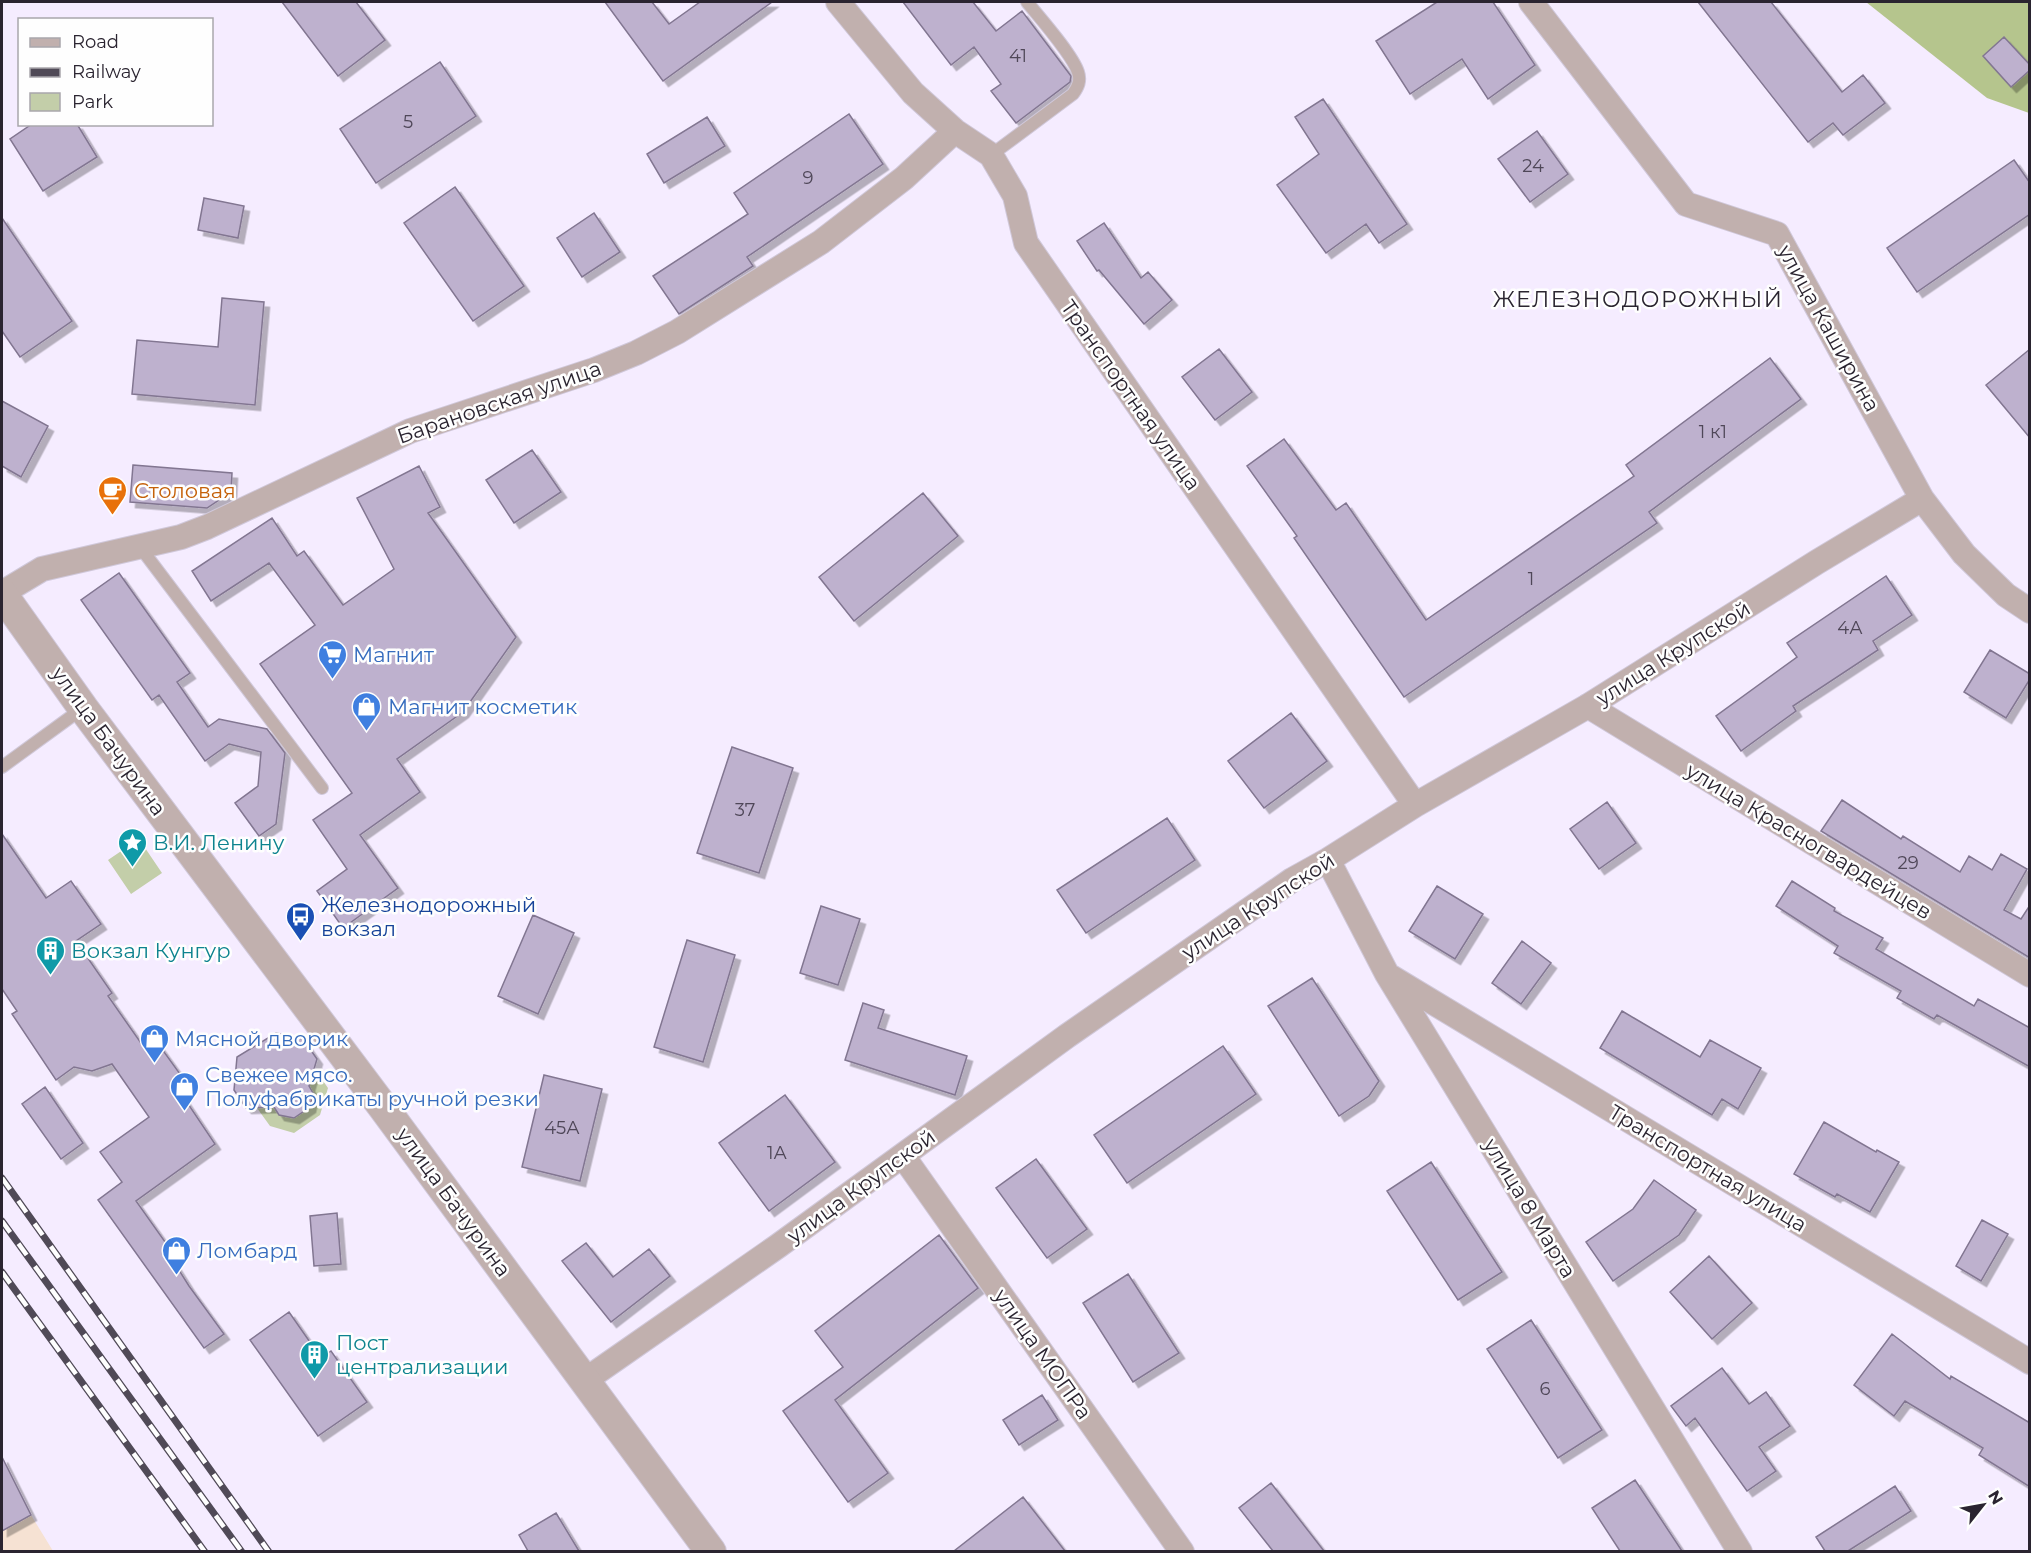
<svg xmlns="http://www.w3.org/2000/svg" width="2031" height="1553" font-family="Montserrat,sans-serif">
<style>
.industrial{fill:#f6e2d3}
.green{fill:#c3cea9;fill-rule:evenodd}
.forest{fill:#b5c58d}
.building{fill:#beb1ce;stroke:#827691;stroke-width:1.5;filter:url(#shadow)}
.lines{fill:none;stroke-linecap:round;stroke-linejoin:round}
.service-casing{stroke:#d0c8da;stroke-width:14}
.minor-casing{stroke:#d0c8da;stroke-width:26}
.tertiary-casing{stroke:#d0c8da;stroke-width:32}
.service{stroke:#c1b0ae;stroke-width:12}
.minor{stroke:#c1b0ae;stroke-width:24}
.tertiary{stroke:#c1b0ae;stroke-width:30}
.rail-casing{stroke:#504a57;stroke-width:7}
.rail{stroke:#fefefe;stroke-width:4.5;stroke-dasharray:14;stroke-linecap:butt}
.labels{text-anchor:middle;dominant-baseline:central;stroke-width:5;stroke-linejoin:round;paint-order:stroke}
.number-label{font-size:18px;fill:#4f4758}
.street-label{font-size:21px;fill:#2a2430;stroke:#fefefe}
.food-label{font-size:21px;fill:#c56008;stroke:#fefefe;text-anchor:start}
.shop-label{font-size:21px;fill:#366cbe;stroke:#fefefe;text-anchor:start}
.culture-label{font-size:21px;fill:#0d838f;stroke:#fefefe;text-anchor:start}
.transit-label{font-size:21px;fill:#164399;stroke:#fefefe;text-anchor:start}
.neighbourhood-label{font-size:22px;letter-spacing:1.5px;fill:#2a2430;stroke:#fefefe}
</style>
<defs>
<filter id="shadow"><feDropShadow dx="5.5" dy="5.5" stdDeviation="0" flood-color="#0004"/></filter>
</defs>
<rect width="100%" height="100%" fill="#f5ecff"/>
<path class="industrial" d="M2 1457 31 1515 53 1551H2Z"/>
<path class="green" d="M139 839 162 873 131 894 108 860Z
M287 1062 314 1068 328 1088 320 1115 294 1133 270 1126 257 1108 261 1079ZM286 1073 301 1075 313 1093 310 1107 294 1118 279 1115 268 1098 270 1083Z"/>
<path class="forest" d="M1866 2H2029V113L1987 98Z"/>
<path class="building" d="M282 2H356L385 40 338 76Z
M605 2H652L669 24 700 2H772L663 81Z
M903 2H973L996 31 1022 11 1071 76 1070 82 1016 123 991 91 1001 84 974 47 951 65Z
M1437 2H1493L1535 65 1488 99 1462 59 1410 94 1376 41Z
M1698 2H1771L1842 92 1863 75 1885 103 1843 135 1833 123 1808 142Z
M2004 37 2030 65V70L2011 87 1983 56Z
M440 62 476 116 376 183 340 129Z
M1323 99 1407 224 1379 243 1366 224 1326 253 1277 185 1319 154 1295 117Z
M849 114 883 164 747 257 753 266 679 314 653 276 748 214 734 193Z
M707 117 725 146 664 183 647 154Z
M32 124H77L97 157 43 191 10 139Z
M1537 131 1568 174 1530 202 1498 159Z
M2014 160 2030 183V214L1917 292 1887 248Z
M455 187 524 286 473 321 404 223Z
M204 198 244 206 238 238 198 230Z
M594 213 620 252 582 277 557 238Z
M2 218 72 321 20 357 2 331Z
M1104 223 1141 278 1148 272 1172 300 1144 324 1099 270 1097 271 1077 241Z
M222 298 264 302 255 405 132 394 137 340 218 347Z
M1219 349 1252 392 1215 420 1182 377Z
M2030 349V438L1986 385Z
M1770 358 1801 399 1649 512 1657 523 1404 697 1294 538 1297 536 1247 466 1284 439 1336 510 1346 503 1426 620 1634 476 1626 465Z
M2 401 48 426 21 477 2 466Z
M532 450 561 492 514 523 486 480Z
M133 465 232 473 231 492 207 508 130 502Z
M419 466 440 507 428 513 516 637 463 712 397 759 420 792 360 835 398 888 343 928 317 891 347 869 313 820 352 793 260 664 315 625 269 563 211 601 192 571 272 518 297 556 304 551 343 605 394 569 357 498Z
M923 493 958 536 854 621 819 577Z
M119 573 190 673 177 682 208 727 219 719 267 729 285 753 276 824 259 836 235 803 258 786 261 752 229 744 205 761 159 695 152 700 81 600Z
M1886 576 1912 615 1873 641 1878 650 1793 706 1796 711 1741 751 1716 716 1797 657 1787 643Z
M1990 650 2030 674V679L2006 718 1964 692Z
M1291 713 1327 761 1264 808 1228 761Z
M732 747 793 768 759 873 697 853Z
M1842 800 1901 839 1903 836 1960 872 1969 856 1992 870 2001 854 2027 869 2004 910 2021 919 2030 905V958L1821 831Z
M1607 802 1636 843 1599 869 1570 829Z
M1167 818 1195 860 1086 933 1057 890Z
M2 834 46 898 71 881 101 924 76 941 112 993 108 996 143 1046 154 1038 180 1074 172 1080 215 1144 136 1201 168 1246 165 1248 189 1286 224 1334 204 1348 98 1200 122 1182 100 1152 149 1117 112 1064 92 1071 74 1067 56 1080 12 1014 17 1011 2 989Z
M1792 881 1835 908 1834 911 1883 938 1876 949 1974 1006 1978 999 2030 1028V1067L1937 1015 1934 1019 1897 998 1901 991 1834 953 1838 946 1776 906Z
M1437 886 1483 914 1455 959 1409 931Z
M821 906 860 919 838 985 800 973Z
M533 915 574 933 538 1014 498 996Z
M687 940 735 955 703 1062 654 1047Z
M1522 941 1551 963 1521 1004 1492 983Z
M1312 978 1379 1081 1369 1096 1339 1116 1268 1006Z
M863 1003 884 1010 878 1028 967 1056 955 1095 845 1060Z
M1622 1011 1700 1057 1710 1040 1761 1068 1738 1109 1722 1099 1712 1115 1600 1048Z
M276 1033 303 1039 317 1059 309 1086 313 1093 310 1107 294 1118 279 1115 274 1107 246 1108 234 1090 237 1057Z
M1223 1046 1256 1094 1127 1183 1094 1135Z
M544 1075 602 1089 580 1181 522 1167Z
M45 1087 83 1143 61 1159 22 1104Z
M785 1095 835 1162 769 1211 719 1143Z
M1824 1122 1876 1152 1877 1150 1899 1162 1870 1212 1837 1194 1835 1197 1794 1174Z
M1036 1159 1087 1229 1047 1258 996 1188Z
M1431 1162 1502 1272 1458 1300 1387 1191Z
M1654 1180 1696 1210 1679 1235 1613 1281 1586 1242 1633 1209Z
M337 1213 341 1264 314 1266 310 1216Z
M1982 1220 2008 1234 1981 1281 1956 1266Z
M939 1235 978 1288 835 1400 888 1473 848 1502 783 1411 843 1367 815 1331Z
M586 1243 613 1277 649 1249 670 1276 611 1322 562 1261Z
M1709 1256 1752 1303 1712 1339 1670 1292Z
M1128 1274 1179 1353 1133 1382 1083 1303Z
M289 1312 321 1358 331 1351 367 1402 318 1436 250 1340Z
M1531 1320 1602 1430 1558 1458 1487 1349Z
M1892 1334 1950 1379 1951 1376 2030 1423V1487L1979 1455 1983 1448 1905 1401 1894 1416 1854 1385Z
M1722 1368 1749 1404 1766 1392 1790 1426 1759 1447 1776 1471 1747 1491 1695 1418 1686 1426 1671 1406Z
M1042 1395 1058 1420 1019 1445 1003 1420Z
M2 1457 31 1515 2 1531Z
M1635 1480 1682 1551H1620L1592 1508Z
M1271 1483 1324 1551H1273L1239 1508Z
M1895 1486 1911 1511 1848 1551H1825L1816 1537Z
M1023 1497 1065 1551H954Z
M556 1513 579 1551H528L519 1535Z"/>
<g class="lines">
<defs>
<path id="service" d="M991 155 1073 94C1078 87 1081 81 1078 72 1072 54 1040 18 1027 2
M140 547 322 788
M2 767 83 708"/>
<path id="minor" d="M838 2 913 93 955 131 991 155 1015 196 1026 243 1415 805
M1531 2 1686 204 1777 234 1922 499 1964 554 2006 595 2030 611
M2 593 42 569 181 537 207 527 410 431 594 370 636 353 677 332 821 242 904 178 955 131
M1588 706 2030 975
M1328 860 1387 974 1740 1552
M1391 977 2030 1362
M903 1156 1182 1552
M584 1381 778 1246 1067 1036 1292 880 1328 860 1415 805 1588 706 1817 562 1922 499"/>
<path id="tertiary" d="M2 594 83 708 383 1107 711 1552"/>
</defs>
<use href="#service" class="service-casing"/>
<use href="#minor" class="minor-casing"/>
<use href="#tertiary" class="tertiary-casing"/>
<use href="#service" class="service"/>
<use href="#minor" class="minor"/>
<use href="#tertiary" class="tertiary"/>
<defs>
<path id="rail" d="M2 1178 269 1552
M2 1221 242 1552
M2 1272 205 1552"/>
</defs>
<use href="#rail" class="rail-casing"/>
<use href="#rail" class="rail"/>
</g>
<defs>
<symbol id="cafe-pin" viewBox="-11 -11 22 30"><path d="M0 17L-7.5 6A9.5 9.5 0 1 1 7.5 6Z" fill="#e8710a" stroke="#fefefe"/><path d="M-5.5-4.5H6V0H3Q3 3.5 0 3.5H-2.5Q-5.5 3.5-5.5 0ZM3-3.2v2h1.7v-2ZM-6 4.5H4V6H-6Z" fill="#fff"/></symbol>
<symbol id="supermarket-pin" viewBox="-11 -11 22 30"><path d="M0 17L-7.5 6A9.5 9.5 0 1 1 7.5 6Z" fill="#3f7fe0" stroke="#fefefe"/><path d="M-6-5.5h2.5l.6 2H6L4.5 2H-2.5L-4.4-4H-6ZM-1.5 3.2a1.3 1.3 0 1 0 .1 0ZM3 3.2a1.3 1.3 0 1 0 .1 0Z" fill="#fff"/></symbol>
<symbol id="shop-pin" viewBox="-11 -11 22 30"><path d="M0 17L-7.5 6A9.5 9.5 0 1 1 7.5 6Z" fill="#3f7fe0" stroke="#fefefe"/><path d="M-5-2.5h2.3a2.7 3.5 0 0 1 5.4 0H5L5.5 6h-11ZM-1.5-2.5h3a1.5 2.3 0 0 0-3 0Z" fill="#fff"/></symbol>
<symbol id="sight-pin" viewBox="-11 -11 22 30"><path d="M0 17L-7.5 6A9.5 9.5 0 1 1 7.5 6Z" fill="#0f9aa8" stroke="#fefefe"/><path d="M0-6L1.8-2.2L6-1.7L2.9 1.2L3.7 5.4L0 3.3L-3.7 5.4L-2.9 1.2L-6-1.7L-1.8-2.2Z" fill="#fff"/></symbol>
<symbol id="bus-pin" viewBox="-11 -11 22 30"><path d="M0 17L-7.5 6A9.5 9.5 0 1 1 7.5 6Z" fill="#1a4fb4" stroke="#fefefe"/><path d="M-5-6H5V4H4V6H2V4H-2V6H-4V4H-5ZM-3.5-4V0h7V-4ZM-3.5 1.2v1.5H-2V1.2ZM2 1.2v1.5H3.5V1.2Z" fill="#fff"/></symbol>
<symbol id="building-pin" viewBox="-11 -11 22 30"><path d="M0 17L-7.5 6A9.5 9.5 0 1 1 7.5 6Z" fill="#0f9aa8" stroke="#fefefe"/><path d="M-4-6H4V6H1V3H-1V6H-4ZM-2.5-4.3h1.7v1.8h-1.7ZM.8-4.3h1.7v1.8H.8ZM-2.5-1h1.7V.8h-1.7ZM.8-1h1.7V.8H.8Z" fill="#fff"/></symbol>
</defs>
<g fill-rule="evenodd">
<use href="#cafe-pin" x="96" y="474" width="33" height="45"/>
<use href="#supermarket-pin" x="316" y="638" width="33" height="45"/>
<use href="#shop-pin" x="350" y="690" width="33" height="45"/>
<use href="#sight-pin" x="116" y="826" width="33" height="45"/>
<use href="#bus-pin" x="284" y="900" width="33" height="45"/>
<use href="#building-pin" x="34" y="934" width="33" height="45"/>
<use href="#shop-pin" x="138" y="1022" width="33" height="45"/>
<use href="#shop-pin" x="168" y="1070" width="33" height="45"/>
<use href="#shop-pin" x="160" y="1234" width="33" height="45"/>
<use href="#building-pin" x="298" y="1338" width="33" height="45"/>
</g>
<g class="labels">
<g class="number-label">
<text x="1018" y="56">41</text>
<text x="408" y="122">5</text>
<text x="1533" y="166">24</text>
<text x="808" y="178">9</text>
<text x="1713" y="432">1 к1</text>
<text x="1531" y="579">1</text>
<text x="1850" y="628">4А</text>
<text x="745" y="810">37</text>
<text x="1908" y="863">29</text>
<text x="562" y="1128">45А</text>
<text x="777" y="1153">1А</text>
<text x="1545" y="1389">6</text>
</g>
<g class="street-label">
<text transform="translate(1829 328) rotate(61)">улица Каширина</text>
<text transform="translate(1131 395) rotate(55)">Транспортная улица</text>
<text transform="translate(499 402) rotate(-19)">Барановская улица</text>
<text transform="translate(1673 653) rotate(-32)">улица Крупской</text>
<text transform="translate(109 741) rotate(54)">улица Бачурина</text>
<text transform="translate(1809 841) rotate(31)">улица Красногвардейцев</text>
<text transform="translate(1258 906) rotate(-33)">улица Крупской</text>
<text transform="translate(1708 1168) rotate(31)">Транспортная улица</text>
<text transform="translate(861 1186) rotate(-36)">улица Крупской</text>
<text transform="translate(454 1202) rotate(54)">улица Бачурина</text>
<text transform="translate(1530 1208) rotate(59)">улица 8 Марта</text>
<text transform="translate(1043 1354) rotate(55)">улица МОПРа</text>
</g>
<g class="food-label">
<text x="134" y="490">Столовая</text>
</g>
<g class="shop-label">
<text x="353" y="654">Магнит</text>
<text x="388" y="706">Магнит косметик</text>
<text x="175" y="1038">Мясной дворик</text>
<text x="205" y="1074">Свежее мясо.<tspan x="205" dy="24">Полуфабрикаты ручной резки</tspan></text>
<text x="197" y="1250">Ломбард</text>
</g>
<g class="culture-label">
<text x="153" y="842">В.И. Ленину</text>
<text x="71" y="950">Вокзал Кунгур</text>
<text x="336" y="1342">Пост<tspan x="336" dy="24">централизации</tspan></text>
</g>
<g class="transit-label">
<text x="321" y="904">Железнодорожный<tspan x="321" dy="24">вокзал</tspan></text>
</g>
<g class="neighbourhood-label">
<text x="1638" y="299">ЖЕЛЕЗНОДОРОЖНЫЙ</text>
</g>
</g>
<rect width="2031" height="1553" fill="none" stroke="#2a2430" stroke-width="6"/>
<rect x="18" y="18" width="195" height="108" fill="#fefefe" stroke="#a9a7ac" stroke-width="1.5"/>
<rect x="30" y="38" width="30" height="9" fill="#c1b0ae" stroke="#a9a7ac" stroke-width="1.5"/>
<text x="72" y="48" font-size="18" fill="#2a2430">Road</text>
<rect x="30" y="68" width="30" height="9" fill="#504a57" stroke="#a9a7ac" stroke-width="1.5"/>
<text x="72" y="78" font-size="18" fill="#2a2430">Railway</text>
<rect x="30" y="93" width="30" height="18" fill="#c3cea9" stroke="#a9a7ac" stroke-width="1.5"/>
<text x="72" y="108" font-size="18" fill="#2a2430">Park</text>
<g transform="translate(1983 1505) rotate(59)" stroke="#fefefe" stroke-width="4.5" paint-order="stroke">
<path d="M0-4.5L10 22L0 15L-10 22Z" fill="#2a2430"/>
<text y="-9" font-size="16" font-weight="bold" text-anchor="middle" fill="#2a2430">N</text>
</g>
</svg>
